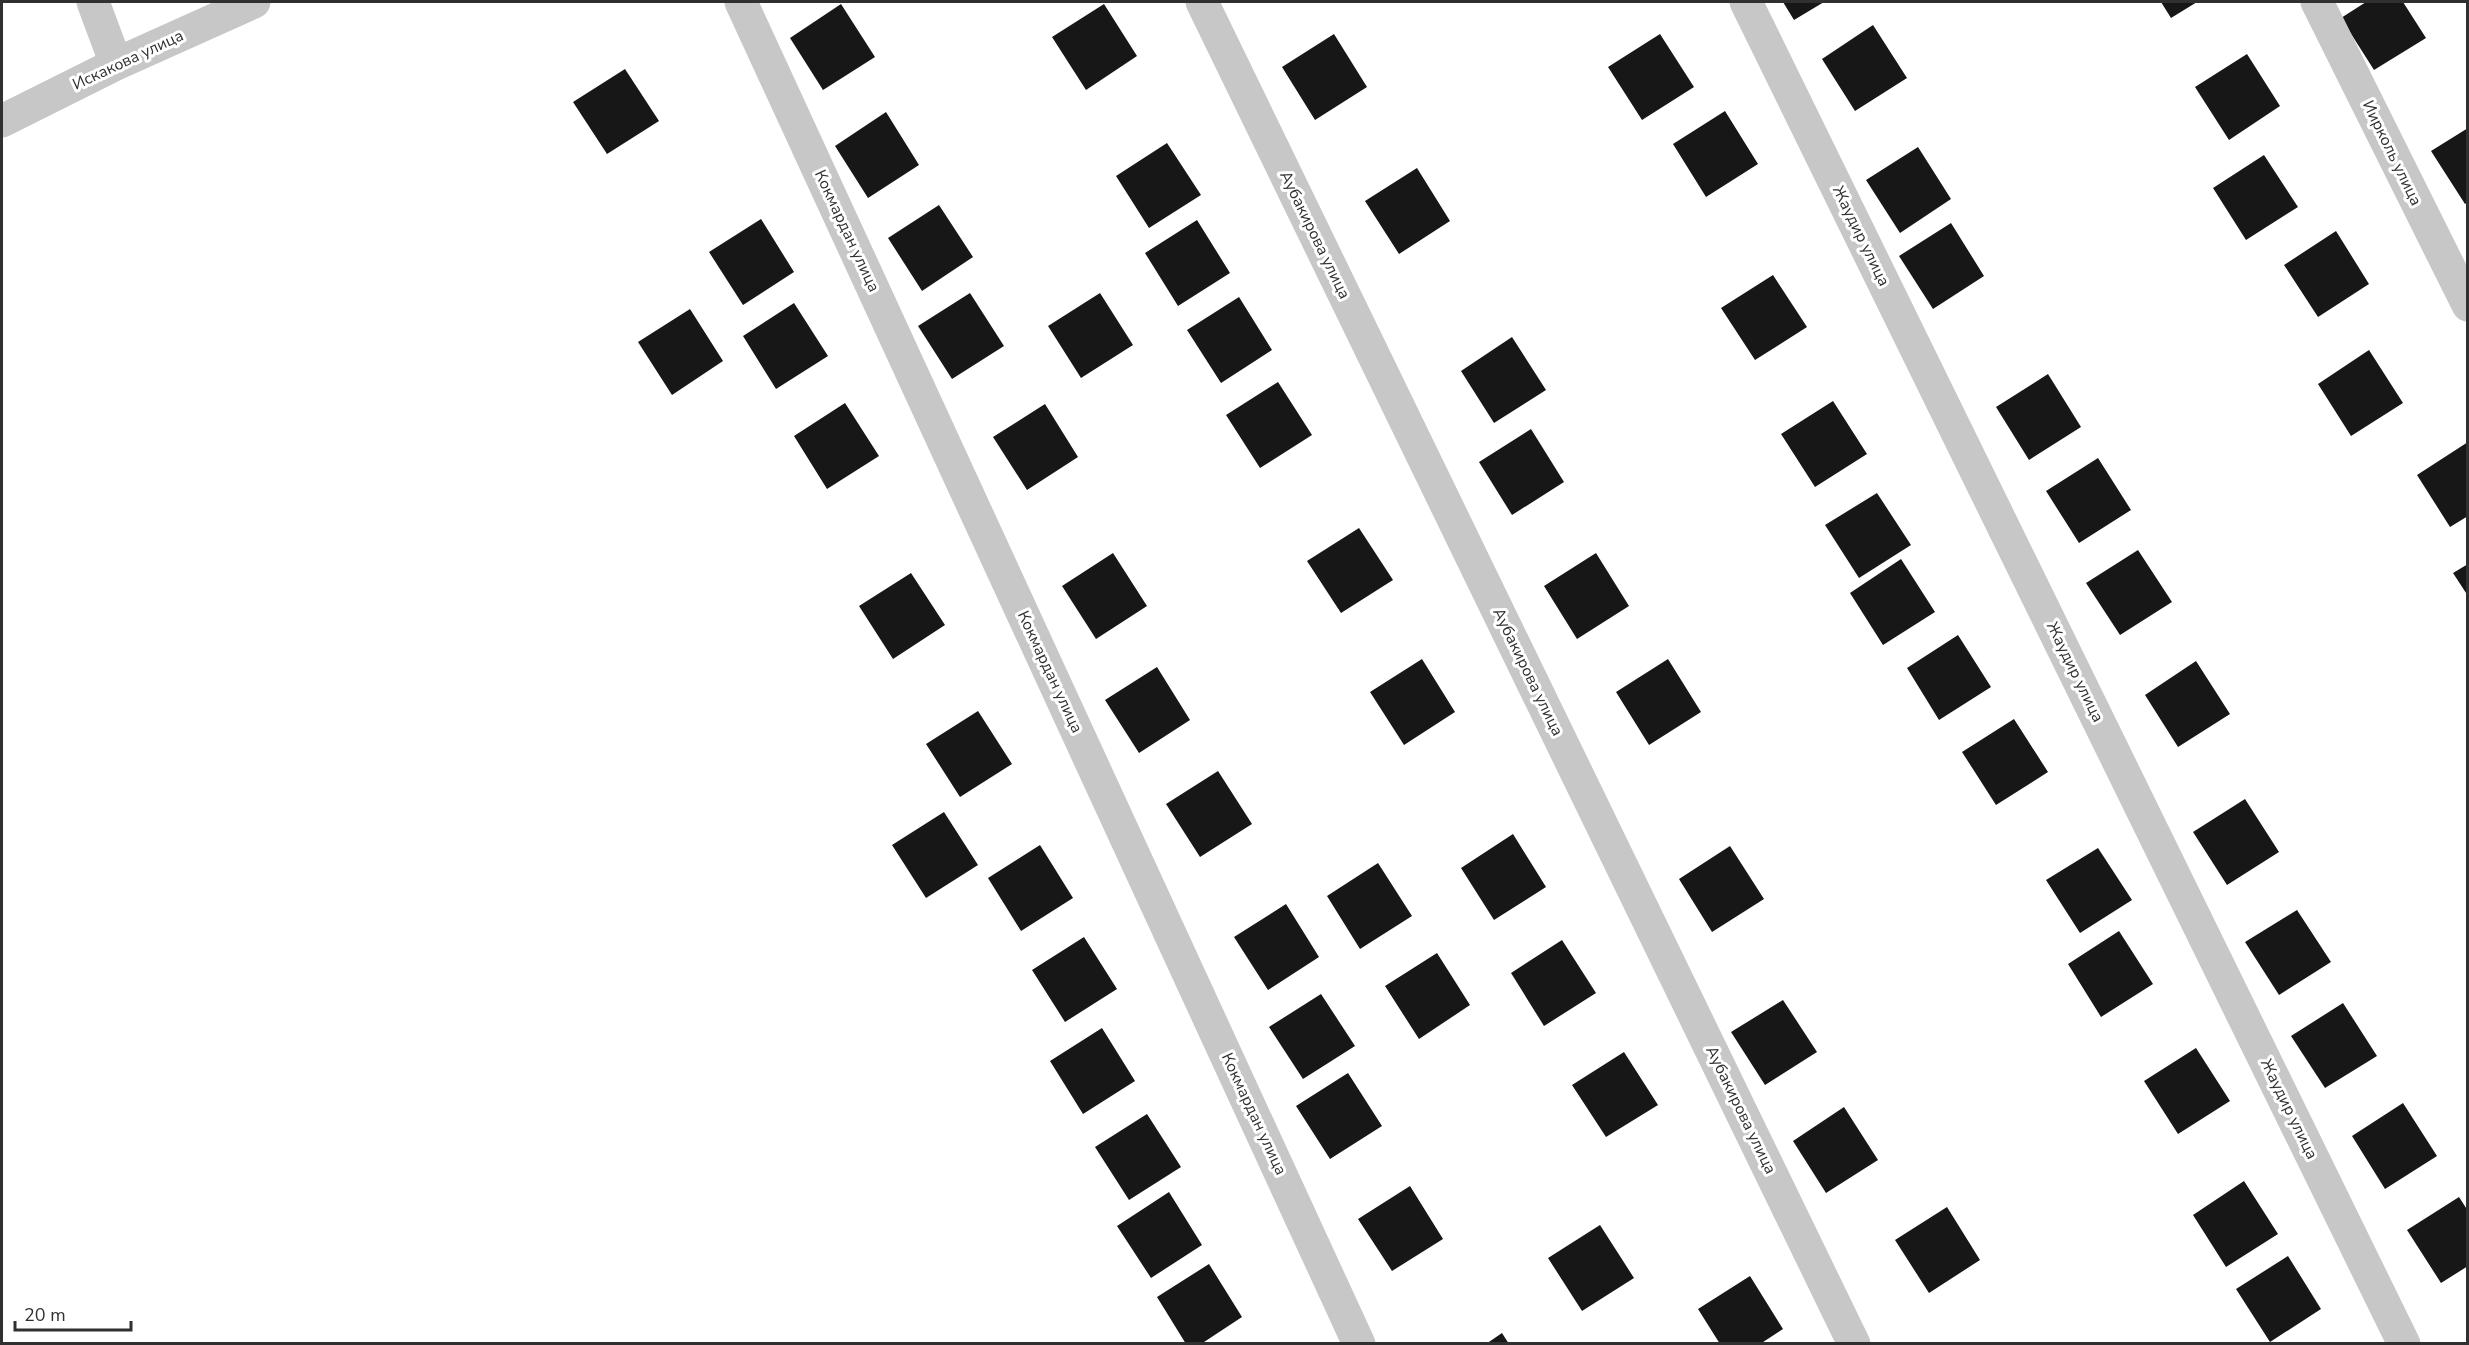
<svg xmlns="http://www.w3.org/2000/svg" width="2469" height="1345" font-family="'Nunito Sans',sans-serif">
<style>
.building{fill:#171717}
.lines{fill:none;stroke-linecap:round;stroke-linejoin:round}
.minor{stroke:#c7c7c7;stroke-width:33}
.labels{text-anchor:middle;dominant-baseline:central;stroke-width:6;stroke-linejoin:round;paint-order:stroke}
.street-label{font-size:16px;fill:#303030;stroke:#fff}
</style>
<rect width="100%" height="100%" fill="#fff"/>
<path class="building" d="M1783 2H1824L1794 20Z
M2161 2H2197L2171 18Z
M2366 2H2403L2426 38 2374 70 2341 18Z
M841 4 875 57 823 90 790 38Z
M1104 4 1137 56 1086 90 1052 37Z
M1873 25 1907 78 1855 111 1822 59Z
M1334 34 1367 87 1315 120 1282 67Z
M1660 34 1694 87 1642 120 1608 67Z
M2247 54 2280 106 2229 140 2195 87Z
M625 69 659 121 607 154 573 102Z
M1725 111 1758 164 1706 197 1673 144Z
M886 112 919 165 868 198 835 146Z
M2468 128V202L2465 204 2431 151Z
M1167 143 1201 195 1149 228 1116 176Z
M1918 147 1951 199 1900 233 1866 180Z
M2264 155 2298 207 2246 240 2213 188Z
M1417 168 1450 221 1399 254 1365 201Z
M939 205 973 257 922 291 888 238Z
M761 219 794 272 743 305 709 252Z
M1197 220 1230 273 1178 306 1145 253Z
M1951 223 1984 276 1933 309 1899 256Z
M2336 231 2369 284 2318 317 2284 265Z
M1773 275 1807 327 1755 360 1721 308Z
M970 293 1004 346 952 379 918 326Z
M1100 293 1133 345 1081 378 1048 326Z
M1239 297 1272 350 1221 383 1187 330Z
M794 303 828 356 776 389 743 336Z
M690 309 723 361 672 395 638 342Z
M1512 337 1546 390 1494 423 1461 371Z
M2369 350 2403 403 2351 436 2318 384Z
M2048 374 2081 427 2029 460 1996 407Z
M1278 382 1312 435 1260 468 1226 415Z
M1833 401 1867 454 1815 487 1781 434Z
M845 403 879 456 827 489 794 436Z
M1045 404 1078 457 1027 490 993 437Z
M1531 429 1564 482 1512 515 1479 462Z
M2468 442V516L2450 527 2417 475Z
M2098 458 2131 510 2079 543 2046 491Z
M1877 493 1911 545 1859 578 1825 525Z
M1359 528 1393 580 1341 613 1307 561Z
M2138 550 2172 602 2120 635 2086 583Z
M1113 553 1147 606 1096 639 1062 586Z
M1596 553 1629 606 1577 639 1544 586Z
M1901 559 1935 612 1883 645 1850 593Z
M2468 564V596L2453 573Z
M911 573 945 625 893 659 859 606Z
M1958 635 1991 687 1939 720 1907 668Z
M1422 659 1455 712 1404 745 1370 692Z
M1668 659 1701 712 1649 745 1616 692Z
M2196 661 2230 714 2178 747 2145 695Z
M1157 667 1190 720 1139 753 1105 700Z
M978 711 1012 764 960 797 926 744Z
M2014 719 2048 772 1996 805 1962 752Z
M1218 771 1252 824 1200 857 1166 804Z
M2245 799 2279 852 2227 885 2193 832Z
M944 812 978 865 926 898 892 845Z
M1513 834 1546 887 1494 920 1461 868Z
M1040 845 1073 898 1021 931 988 878Z
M1730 846 1764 899 1712 932 1679 879Z
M2098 848 2132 900 2080 933 2046 880Z
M1378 863 1412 916 1360 949 1327 896Z
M1286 904 1319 957 1268 990 1234 937Z
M2297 910 2331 962 2279 995 2245 942Z
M2119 931 2153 984 2101 1017 2068 964Z
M1084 937 1117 989 1065 1022 1032 970Z
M1562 940 1596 993 1544 1026 1511 973Z
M1437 953 1470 1005 1419 1039 1385 986Z
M1321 994 1355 1046 1303 1079 1269 1027Z
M1783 1000 1817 1052 1765 1085 1731 1032Z
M2343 1003 2377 1056 2325 1088 2291 1036Z
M1102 1028 1135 1081 1083 1114 1050 1061Z
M2196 1048 2230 1101 2178 1134 2144 1081Z
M1624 1052 1658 1105 1606 1137 1572 1085Z
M1348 1073 1382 1126 1330 1159 1296 1106Z
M2403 1103 2437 1156 2385 1189 2352 1136Z
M1844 1107 1878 1160 1826 1193 1793 1141Z
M1147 1114 1181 1167 1129 1200 1095 1147Z
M2244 1181 2278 1234 2226 1267 2193 1215Z
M1410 1186 1443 1239 1392 1271 1358 1219Z
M1169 1192 1202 1245 1151 1278 1117 1226Z
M2459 1197 2468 1211V1266L2441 1283 2407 1230Z
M1947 1207 1980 1260 1929 1293 1895 1240Z
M1600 1225 1634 1278 1582 1311 1548 1258Z
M2288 1256 2321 1309 2270 1342 2236 1289Z
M1209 1264 1242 1317 1201 1344H1186L1157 1297Z
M1750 1276 1783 1329 1760 1344H1720L1698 1309Z
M1502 1333 1509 1344H1486Z"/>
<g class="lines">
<path class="minor" d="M93 2 116 64
M741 2 1359 1344
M1202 2 1854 1344
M1746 2 2404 1344
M2317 2 2468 305
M2 121 116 64 254 2"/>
</g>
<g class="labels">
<g class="street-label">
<text transform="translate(128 60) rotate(-25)">Искакова улица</text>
<text transform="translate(2392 153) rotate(64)">Иирколь улица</text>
<text transform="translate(847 231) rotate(65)">Кокмардан улица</text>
<text transform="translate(1315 235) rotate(64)">Аубакирова улица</text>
<text transform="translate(1861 236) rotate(64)">Жаудир улица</text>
<text transform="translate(1050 672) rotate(65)">Кокмардан улица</text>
<text transform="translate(1528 672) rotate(64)">Аубакирова улица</text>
<text transform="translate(2075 672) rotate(64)">Жаудир улица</text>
<text transform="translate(2289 1109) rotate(64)">Жаудир улица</text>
<text transform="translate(1741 1110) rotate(64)">Аубакирова улица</text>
<text transform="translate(1254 1114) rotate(65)">Кокмардан улица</text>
</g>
</g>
<rect width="2469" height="1345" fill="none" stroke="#303030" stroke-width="6"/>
<path d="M15 1321v9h116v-9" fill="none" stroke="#303030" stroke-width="3"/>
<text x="24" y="1321" font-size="18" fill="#303030" stroke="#ffffff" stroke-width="4.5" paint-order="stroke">20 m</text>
</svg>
